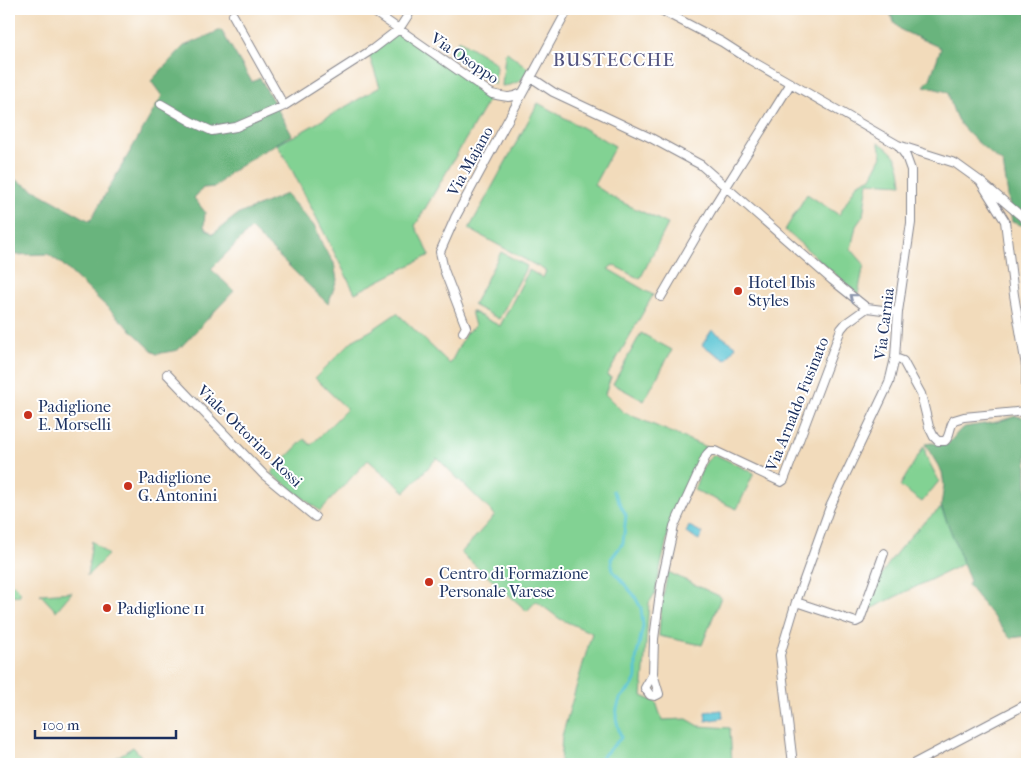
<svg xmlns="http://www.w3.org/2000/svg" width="1036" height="773" font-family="'IM FELL French Canon',serif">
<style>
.green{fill:#82d293;stroke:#4e8078}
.forest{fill:#69b47d;stroke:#42726e}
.water{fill:#59c4d4;stroke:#3a7a99}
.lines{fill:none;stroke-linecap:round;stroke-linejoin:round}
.stream{stroke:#59c4d4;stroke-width:3}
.minor-casing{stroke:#86858c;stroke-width:10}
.minor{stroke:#fff;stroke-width:8}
.oneway{stroke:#8d97ae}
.poi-dot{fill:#c8321e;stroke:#fff;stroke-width:2}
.labels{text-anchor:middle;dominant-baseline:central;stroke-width:4;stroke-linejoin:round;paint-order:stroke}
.street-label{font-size:16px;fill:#1b2f5e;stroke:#fff}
.poi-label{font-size:16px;fill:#1b2f5e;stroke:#fff;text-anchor:start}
.quarter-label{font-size:19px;letter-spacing:1px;fill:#535481;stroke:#fff}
</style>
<rect width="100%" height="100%" fill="#fff"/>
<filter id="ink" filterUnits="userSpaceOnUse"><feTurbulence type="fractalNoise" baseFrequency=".02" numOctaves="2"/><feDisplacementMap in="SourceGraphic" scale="10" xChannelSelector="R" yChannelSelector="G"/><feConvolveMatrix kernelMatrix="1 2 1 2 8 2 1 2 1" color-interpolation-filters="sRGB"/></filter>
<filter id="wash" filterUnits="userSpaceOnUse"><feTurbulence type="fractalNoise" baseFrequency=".0096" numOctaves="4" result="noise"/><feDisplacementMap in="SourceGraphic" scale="20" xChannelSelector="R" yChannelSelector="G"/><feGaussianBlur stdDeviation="1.12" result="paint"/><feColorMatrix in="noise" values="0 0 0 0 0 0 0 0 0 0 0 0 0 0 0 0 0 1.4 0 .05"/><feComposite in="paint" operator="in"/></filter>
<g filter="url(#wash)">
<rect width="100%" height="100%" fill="#f2dbbb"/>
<path class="green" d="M399 29 492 94 415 226 430 255 355 293 292 170 277 144 296 135 380 87 369 55Z
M459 40 496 63 495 85 449 54Z
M507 52 529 69C523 81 515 85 502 86L505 54Z
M538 103 615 146 594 185 617 200 668 224 640 279 613 265 608 269 653 295 607 376 611 377 605 394 623 412 706 447 669 529 655 593 649 603 642 696 656 702 662 720 687 719 699 726 730 728 732 764H560L562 736 592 633 560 619 536 601 527 611 461 553 495 515 437 458 405 492 368 460 320 511 271 473 304 439 311 445 347 409 315 378 352 341 372 330 397 313 450 364 466 333 475 326 471 311 500 326 529 270 543 278 546 271 469 229Z
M878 142C899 156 899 160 902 184L868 182 863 216 856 226 851 249 864 264 858 294 785 230 807 194 839 215 857 184 871 177 882 156Z
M501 252 527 266 499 319 473 305Z
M641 333 672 350 644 401 613 384Z
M924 446 926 456 939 481 922 502 900 486Z
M716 455 754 473 737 509 694 490C699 479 703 458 716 455Z
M941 508 965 563 868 610C871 601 873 590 878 581 893 553 916 528 941 508Z
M92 541 108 555 87 576Z
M668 572 721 597 702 645 659 636 661 606Z
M9 580 21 592 19 596 9 595Z
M72 592 56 611 40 594H42Z
M133 747 148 764H106L130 749Z"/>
<path class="forest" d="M888 9H1027V227L1012 222 1003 163C991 154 964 132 957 119 953 111 950 101 948 92L924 86 930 79 941 48 901 30 895 24Z
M221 30 252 82 260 78 292 135 260 153 231 172 215 187 203 188 194 198 205 212 204 227 213 234 237 215 286 194 315 227 323 246 334 263 337 280 328 304 251 229 211 269 234 291 178 350 156 354 62 264 48 254 9 255V176L90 221 162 96 151 81 184 46Z
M1016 416 1027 418V636L1010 638 968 585 970 581 941 506 944 485 942 472 925 444 932 443 943 445 948 444 960 430 965 427 997 422Z"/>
<path class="water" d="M712 330 736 346 726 360 702 345Z
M689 526 703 533 699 540 686 533Z
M722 710 723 718 706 721 705 712Z"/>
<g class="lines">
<path class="stream" d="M595 764 621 738 616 718 617 708 620 699 632 686 636 678V660L643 626 641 608 634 595 613 571 611 559 623 543 626 515 613 491"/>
</g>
</g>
<g filter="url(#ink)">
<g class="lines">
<defs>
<path id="minor" d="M370 9 492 94C504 97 511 99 522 93
M659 9 722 42 750 60 898 145 906 156 911 170V223L898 312 895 358 889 383 830 507 796 602 780 655 793 764
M233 15 284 106
M532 78 553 92 651 138 701 165 832 280 867 308 898 312
M161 104 192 122 212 131 236 127 284 106 373 49 399 29 412 9
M898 145 955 163 980 181 1027 221
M661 297 711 211 791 83
M463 332 466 327 444 270 440 252 455 218 568 9
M895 358 903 361 921 394 929 427 934 437 938 441H945C951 435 949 427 954 420L964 417 1026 411V366L1014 295 1005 221 980 181
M167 374 264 475 315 517
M796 602 856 622 860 620 884 553
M653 674 659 694 655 696 650 695 645 688 653 674 654 639 661 585 674 526 707 454 710 451H715L781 482 784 480 841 329 846 323 867 308
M913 764 1023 706 1027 705"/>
</defs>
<use href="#minor" class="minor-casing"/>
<use href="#minor" class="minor"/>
</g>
<defs><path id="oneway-chevron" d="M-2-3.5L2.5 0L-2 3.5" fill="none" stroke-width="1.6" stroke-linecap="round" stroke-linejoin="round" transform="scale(1.25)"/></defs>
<use class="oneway" href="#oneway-chevron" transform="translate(853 297) rotate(-141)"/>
</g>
<g class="poi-dot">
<circle cx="738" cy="291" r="5"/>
<circle cx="28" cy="415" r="5"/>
<circle cx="128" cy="486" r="5"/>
<circle cx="429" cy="582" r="5"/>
<circle cx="107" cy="608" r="5"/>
</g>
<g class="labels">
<g class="street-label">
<text transform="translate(465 58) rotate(34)">Via Osoppo</text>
<text transform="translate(470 161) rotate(-61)">Via Majano</text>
<text transform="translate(884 324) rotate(-83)">Via Carnia</text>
<text transform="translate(797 404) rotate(-68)">Via Arnaldo Fusinato</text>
<text transform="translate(250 436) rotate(44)">Viale Ottorino Rossi</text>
</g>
<g class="poi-label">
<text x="748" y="282">Hotel Ibis<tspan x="748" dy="18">Styles</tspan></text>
<text x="38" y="406">Padiglione<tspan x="38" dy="18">E. Morselli</tspan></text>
<text x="138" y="477">Padiglione<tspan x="138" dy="18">G. Antonini</tspan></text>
<text x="439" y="573">Centro di Formazione<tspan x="439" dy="18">Personale Varese</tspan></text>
<text x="117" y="608">Padiglione 11</text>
</g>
<g class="quarter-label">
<text x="614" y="60">BUSTECCHE</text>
</g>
</g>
<rect width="1036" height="773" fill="none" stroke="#fff" stroke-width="30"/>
<path d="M35 730v8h141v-8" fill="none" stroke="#1b2f5e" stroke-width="2.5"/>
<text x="42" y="730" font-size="15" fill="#1b2f5e" stroke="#ffffff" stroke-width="4" paint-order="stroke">100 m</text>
</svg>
